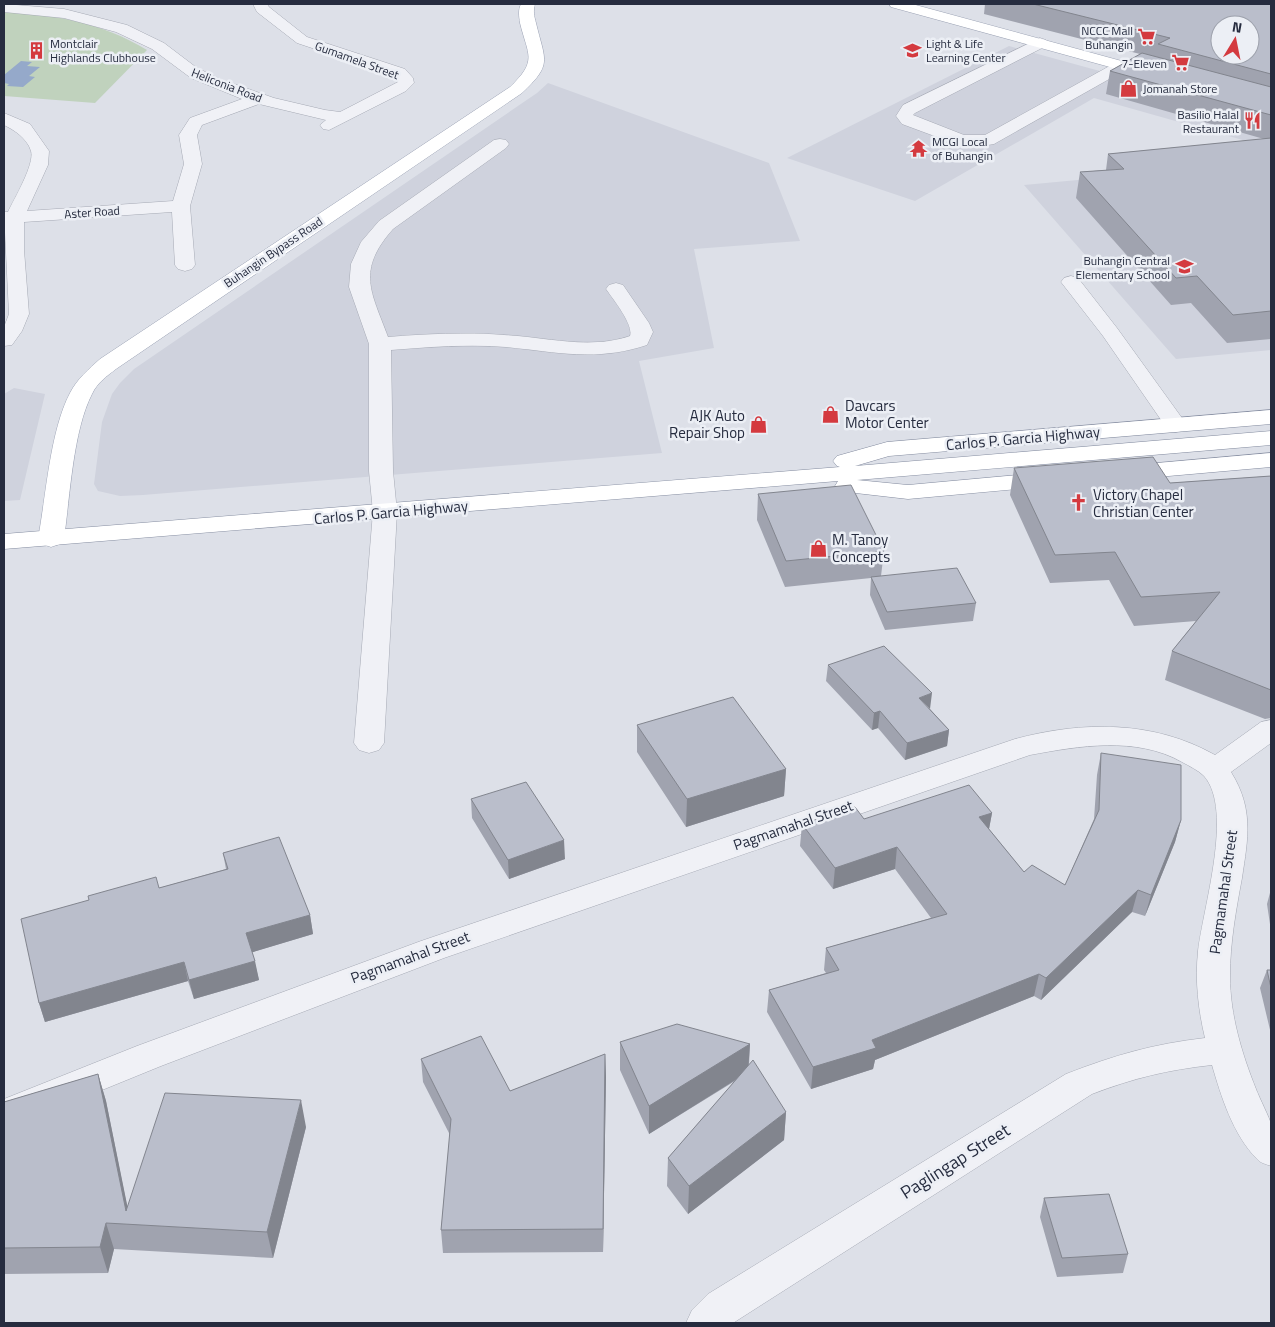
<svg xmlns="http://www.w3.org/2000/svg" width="1275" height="1327" font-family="'Titillium Web',sans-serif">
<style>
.built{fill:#cfd2dd}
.green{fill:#c0d2bd}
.water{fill:#95a9ca}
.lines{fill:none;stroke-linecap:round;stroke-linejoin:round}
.minor-casing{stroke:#a6aab5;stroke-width:1}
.major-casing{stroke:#9ba2b4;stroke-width:1}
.highway-casing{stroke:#838b9f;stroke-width:1}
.minor{fill:#f0f1f6;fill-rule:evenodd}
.major{fill:#fff;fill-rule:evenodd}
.highway{fill:#fff;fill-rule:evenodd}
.wall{fill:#a0a3af}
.shaded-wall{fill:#82858e}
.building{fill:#babecb;stroke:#82858e;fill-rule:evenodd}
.labels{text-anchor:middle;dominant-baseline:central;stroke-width:5;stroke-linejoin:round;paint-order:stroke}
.far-poi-label{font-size:12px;fill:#262c3f;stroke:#eceff5;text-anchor:end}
.far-street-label{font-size:12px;fill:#262c3f;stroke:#eceff5}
.poi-label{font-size:15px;fill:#262c3f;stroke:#eceff5;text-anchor:start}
.street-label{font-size:15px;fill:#262c3f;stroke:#eceff5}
.near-street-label{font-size:18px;fill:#262c3f;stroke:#eceff5}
</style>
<rect width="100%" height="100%" fill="#dde0e8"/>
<path class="built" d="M1009 46 1271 118V148L1094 98 915 201 787 158Z
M548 83 769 163 800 241 694 249 714 348 639 361 662 453 143 495 120 496 98 491 94 484 102 422 112 394 120 383 134 369 537 93Z
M1271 162V350L1176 359 1024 185Z
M14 388 45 394 20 500 4 501V394Z"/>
<path class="green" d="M4 12C58 15 100 22 147 50L95 103 4 96Z"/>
<path class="water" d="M21 61 32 62 27 66 40 67 29 76 35 77 23 87 7 86 9 84 4 83V75Z"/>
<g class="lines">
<defs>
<path id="minor" d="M4 4 64 9 127 25 164 43 197 68 220 79 274 98 325 110 340 112 398 82 393 75 297 43 257 12 253 4H267L269 7 307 37 405 69 413 78 414 83 406 91 329 130 323 129 320 125 326 120 259 104 202 125 197 135 202 164 190 206 195 265 192 269 185 271 178 269 175 265 172 212 24 222V250L29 314 22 331 12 345 4 346V327L9 314 4 212H8C14 199 35 164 31 151 27 138 14 130 4 125V113L30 124 49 151 48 165 27 211 173 201 184 164 179 135 190 118 242 99 191 78 152 49 116 32 64 18 4 12Z
M1040 38 1046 40 1048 43 1046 46 915 113 913 115 964 135H985L1115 63H1127L1129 66 1127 69 994 144 988 145 956 144 902 124 896 116 903 105Z
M500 139 506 140 509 144 506 148 393 229C356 271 371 291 388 337 426 334 465 332 504 335 546 337 589 350 630 336 634 325 613 299 606 289L609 285 616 283 623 285 649 323 653 332 647 345C595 362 558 352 506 347 468 344 429 347 391 350L393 471 397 512 384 743 379 750 369 753 359 750 354 743 373 512 369 471V344L349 287 351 264 361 242 379 221 494 140Z
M1071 276 1078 278 1117 328 1187 425 1184 430 1176 432 1168 430 1103 336 1061 282 1064 278Z
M1271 720V743L1231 772C1254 809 1248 838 1242 878 1236 910 1230 943 1230 976 1230 1015 1242 1054 1256 1089 1259 1097 1270 1119 1271 1124 1273 1137 1272 1153 1271 1166 1266 1164 1260 1163 1257 1159 1233 1135 1221 1096 1212 1065 1167 1070 1134 1078 1092 1094L733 1323H686L692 1310 708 1294 1066 1074C1115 1055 1153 1044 1205 1038 1198 1009 1195 980 1198 951 1203 908 1234 810 1204 776 1198 770 1189 766 1182 762 1136 736 1079 746 1030 755L444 958 161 1066 4 1130V1099L137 1046 421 941 1015 739C1082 721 1153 720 1215 755L1261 722Z"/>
<path id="major" d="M521 4H535C533 11 534 16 536 23 545 61 553 64 522 93L116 369C107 376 97 383 92 394 73 431 70 496 64 539L60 544 51 547 42 544 38 539C46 496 50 431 70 393 77 379 89 369 100 359L510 87C538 60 528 56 520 23 519 16 518 10 521 4Z
M889 4H912L1162 72 1164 75 1162 78H1150L891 7Z"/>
<path id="highway" d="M1271 410V424L889 456 855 466 1271 431V445L857 480 908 485 1050 472 1058 474 1062 479 1058 484 1050 486 908 499 838 491 835 486 838 481 4 549V534L840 467 837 466 833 461 837 456 887 442Z
M1271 453V467L1123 480 1115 478 1111 473 1115 468 1123 466Z"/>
</defs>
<use href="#minor" class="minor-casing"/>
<use href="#major" class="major-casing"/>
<use href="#highway" class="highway-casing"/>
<use href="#minor" class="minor"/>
<use href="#major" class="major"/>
<use href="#highway" class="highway"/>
</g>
<path class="wall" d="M985 4H1271V339L1227 343 1191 303 1171 305 1076 198 1080 172 1106 170 1108 154 1264 139 1106 94 1110 71 1140 54 984 14Z
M1014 468 1170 483 1271 476V718L1265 719 1165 680 1172 651 1196 621 1134 626 1109 580 1050 583 1010 495Z
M758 494 884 551 881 576 976 603 973 621 885 630 870 595 871 578 785 587 757 520Z
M828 665 930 709 949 730 947 746 905 760 878 728 872 730 826 681Z
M637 725 786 769 784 796 686 827 637 752Z
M1101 753 1181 820 1175 842 1145 916 1132 912 1041 1000 1034 996 875 1060 873 1069 811 1089 767 1012 769 990 826 973 824 970 826 948 931 918 895 869 833 889 800 846 802 824 864 819 992 813 989 829 1024 872 1065 885 1094 819 1097 775Z
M471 799 565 859 509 879 472 818Z
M223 853 310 915 313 934 252 952 259 980 194 999 188 981 45 1022 39 1003 159 888 226 869Z
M1271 889V931L1267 904Z
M1267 970H1271V1034L1260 988Z
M620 1042 750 1044 749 1065 786 1112 784 1140 688 1214 667 1186 668 1158 735 1081 649 1134 620 1070Z
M605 1054 606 1077 603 1252 443 1253 441 1230 450 1135 423 1082 421 1059 510 1091Z
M98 1074 106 1101 127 1206 306 1127 273 1258 114 1249 108 1273 4 1274V1102Z
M1044 1198 1128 1254 1123 1273 1057 1277 1040 1217Z"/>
<path class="shaded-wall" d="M932 693 930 709 919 698Z
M880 711 878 728 872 730 874 713Z
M949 730 947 746 905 760 907 743Z
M786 769 784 796 686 827 687 799Z
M992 813 988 834 979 817Z
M1181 820 1175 842 1145 916 1151 895Z
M564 840 565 859 509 879 508 860Z
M897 847 895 869 833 889 835 868Z
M1138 890 1132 912 1041 1000 1046 978Z
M310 915 313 934 250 953 246 933Z
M255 961 259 980 194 999 189 980Z
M184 962 188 981 45 1022 39 1003Z
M1039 974 1034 996 875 1060 873 1069 811 1089 813 1067 872 1040Z
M750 1044 748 1072 649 1134V1106Z
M605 1054 606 1077 603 1252V1229Z
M98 1074 106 1101 131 1224 126 1211Z
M301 1100 306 1127 273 1258 267 1232Z
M786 1112 784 1140 688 1214 689 1186Z
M106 1223 114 1249 108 1273 100 1247Z"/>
<path class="building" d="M1033 4H1271V74L1158 44 1170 38ZM1220 25H1250V55H1220Z
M1142 53 1271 87V115L1110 71Z
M1271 138V311L1233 315 1197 276 1176 278 1080 172 1124 169 1108 154Z
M1153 457 1170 483 1271 476V690L1172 651 1220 592 1141 597 1115 552 1055 555 1014 468Z
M851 485 884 551 786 561 758 494Z
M957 568 976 603 887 612 871 577Z
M884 646 932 693 919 698 949 730 907 743 880 711 874 713 828 665Z
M733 697 786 769 687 799 637 725Z
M1101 753 1181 765V820L1151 895 1138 890 1046 978 1039 974 872 1040 876 1048 813 1067 769 990 839 970 826 948 947 914 897 847 835 868 802 824 855 807 864 819 969 785 992 813 979 817 1024 872 1032 865 1065 885 1099 810Z
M526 782 564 840 508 860 471 799Z
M279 837 310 915 246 933 255 961 189 980 184 962 39 1003 21 919 89 900 88 896 156 877 159 888 228 869 223 853Z
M1267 970H1271V988Z
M677 1024 750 1044 649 1106 620 1042Z
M481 1036 510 1091 605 1054 603 1229 441 1230 451 1119 421 1059Z
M753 1060 786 1112 689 1186 668 1158Z
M98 1074 126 1211 165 1093 301 1100 267 1232 106 1223 100 1247 4 1248V1102Z
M1109 1194 1128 1254 1062 1258 1044 1198Z"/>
<defs>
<symbol id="supermarket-bare" viewBox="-9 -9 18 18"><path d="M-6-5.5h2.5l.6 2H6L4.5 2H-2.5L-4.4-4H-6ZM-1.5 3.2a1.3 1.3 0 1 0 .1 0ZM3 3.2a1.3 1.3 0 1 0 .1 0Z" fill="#d43a3f" stroke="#eceff5" stroke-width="2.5" paint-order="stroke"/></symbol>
<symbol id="building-bare" viewBox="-9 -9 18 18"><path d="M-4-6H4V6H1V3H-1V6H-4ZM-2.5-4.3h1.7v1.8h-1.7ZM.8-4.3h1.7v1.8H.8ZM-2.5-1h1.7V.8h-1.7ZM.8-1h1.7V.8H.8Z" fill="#d43a3f" stroke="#eceff5" stroke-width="2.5" paint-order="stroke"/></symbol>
<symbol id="school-bare" viewBox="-9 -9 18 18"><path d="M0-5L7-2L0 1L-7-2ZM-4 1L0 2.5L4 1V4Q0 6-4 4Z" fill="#d43a3f" stroke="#eceff5" stroke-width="2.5" paint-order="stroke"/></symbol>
<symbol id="shop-bare" viewBox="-9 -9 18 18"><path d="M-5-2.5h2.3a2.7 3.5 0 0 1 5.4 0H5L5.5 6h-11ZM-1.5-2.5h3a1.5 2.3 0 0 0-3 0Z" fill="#d43a3f" stroke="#eceff5" stroke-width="2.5" paint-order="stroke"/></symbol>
<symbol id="restaurant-bare" viewBox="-9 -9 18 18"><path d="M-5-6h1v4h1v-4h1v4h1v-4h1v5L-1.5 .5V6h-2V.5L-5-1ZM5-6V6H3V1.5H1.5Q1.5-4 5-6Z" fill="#d43a3f" stroke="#eceff5" stroke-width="2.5" paint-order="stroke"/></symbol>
<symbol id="temple-bare" viewBox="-9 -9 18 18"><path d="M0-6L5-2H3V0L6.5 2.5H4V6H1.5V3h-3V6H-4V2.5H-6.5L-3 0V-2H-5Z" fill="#d43a3f" stroke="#eceff5" stroke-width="2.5" paint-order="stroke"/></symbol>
<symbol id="church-bare" viewBox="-9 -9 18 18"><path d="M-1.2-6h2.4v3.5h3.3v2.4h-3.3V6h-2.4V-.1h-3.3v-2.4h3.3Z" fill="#d43a3f" stroke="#eceff5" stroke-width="2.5" paint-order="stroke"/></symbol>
</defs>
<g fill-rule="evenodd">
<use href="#supermarket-bare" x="1134" y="24" width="25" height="25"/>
<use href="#building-bare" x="24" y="38" width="25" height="25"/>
<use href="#school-bare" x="900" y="38" width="25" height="25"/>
<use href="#supermarket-bare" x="1168" y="50" width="25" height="25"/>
<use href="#shop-bare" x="1116" y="76" width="25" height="25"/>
<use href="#restaurant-bare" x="1240" y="108" width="25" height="25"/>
<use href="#temple-bare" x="906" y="136" width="25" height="25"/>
<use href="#school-bare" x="1172" y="254" width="25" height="25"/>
<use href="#shop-bare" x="818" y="402" width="25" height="25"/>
<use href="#shop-bare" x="746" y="412" width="25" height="25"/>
<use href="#church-bare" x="1066" y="490" width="25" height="25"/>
<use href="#shop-bare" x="806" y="536" width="25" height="25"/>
</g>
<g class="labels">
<g class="far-poi-label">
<text x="1133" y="30">NCCC Mall<tspan x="1133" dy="14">Buhangin</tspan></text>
<text x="50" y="43" text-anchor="start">Montclair<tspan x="50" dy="14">Highlands Clubhouse</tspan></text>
<text x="926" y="43" text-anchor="start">Light &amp; Life<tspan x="926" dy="14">Learning Center</tspan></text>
<text x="1167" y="63">7-Eleven</text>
<text x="1143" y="88" text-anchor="start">Jomanah Store</text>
<text x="1239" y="114">Basilio Halal<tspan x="1239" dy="14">Restaurant</tspan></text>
<text x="932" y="141" text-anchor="start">MCGI Local<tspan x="932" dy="14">of Buhangin</tspan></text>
<text x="1170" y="260">Buhangin Central<tspan x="1170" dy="14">Elementary School</tspan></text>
</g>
<g class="far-street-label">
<text transform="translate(357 60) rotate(20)">Gumamela Street</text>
<text transform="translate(227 85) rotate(21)">Heliconia Road</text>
<text transform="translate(92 212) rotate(-4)">Aster Road</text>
<text transform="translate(273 252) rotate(-34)">Buhangin Bypass Road</text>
</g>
<g class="poi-label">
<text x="845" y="405">Davcars<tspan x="845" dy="17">Motor Center</tspan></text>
<text x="745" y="415" text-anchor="end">AJK Auto<tspan x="745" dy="17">Repair Shop</tspan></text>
<text x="1093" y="494">Victory Chapel<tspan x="1093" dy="17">Christian Center</tspan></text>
<text x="832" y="539">M. Tanoy<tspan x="832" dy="17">Concepts</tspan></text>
</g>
<g class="street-label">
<text transform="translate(1023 438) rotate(-5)">Carlos P. Garcia Highway</text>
<text transform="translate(391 512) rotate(-5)">Carlos P. Garcia Highway</text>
<text transform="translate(793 825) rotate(-19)">Pagmamahal Street</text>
<text transform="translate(1223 892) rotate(-82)">Pagmamahal Street</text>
<text transform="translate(410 957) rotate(-20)">Pagmamahal Street</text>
</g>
<g class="near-street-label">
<text transform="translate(955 1161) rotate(-32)">Paglingap Street</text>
</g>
</g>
<rect width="1275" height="1327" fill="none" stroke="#262c3f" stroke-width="10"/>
<g transform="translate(1235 40) rotate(10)"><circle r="24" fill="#eceff5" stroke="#9da1ac"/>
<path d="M0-4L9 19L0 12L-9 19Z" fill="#d43a3f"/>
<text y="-8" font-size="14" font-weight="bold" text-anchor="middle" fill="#262c3f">N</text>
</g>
</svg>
